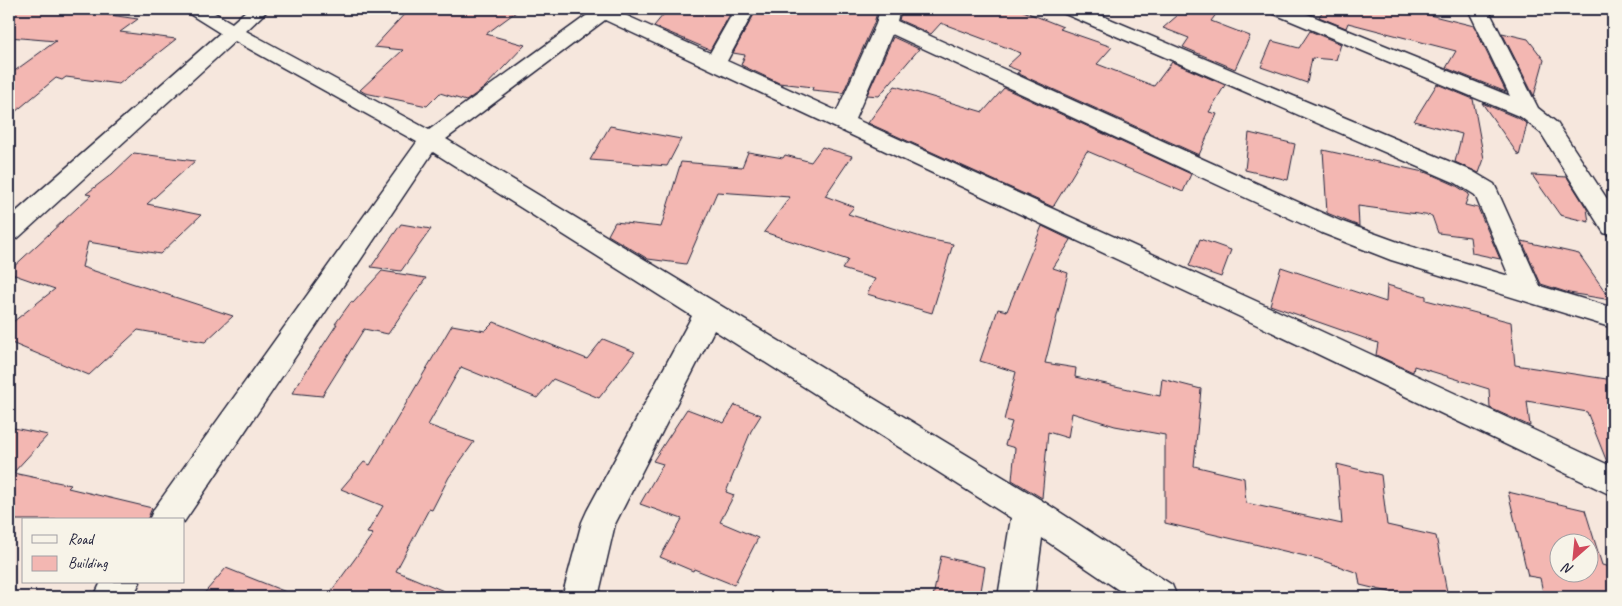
<svg xmlns="http://www.w3.org/2000/svg" width="1622" height="606" font-family="Caveat,sans-serif">
<style>
.building{fill:#f3b7b2;stroke:#22223b;fill-rule:evenodd}
.lines{fill:none;stroke-linecap:round;stroke-linejoin:round}
.minor-casing{stroke:#22223b;stroke-width:3}
.minor{fill:#f7f3e8;fill-rule:evenodd}
</style>
<rect width="100%" height="100%" fill="#f6e7dd"/>
<filter id="ink" filterUnits="userSpaceOnUse"><feTurbulence type="fractalNoise" baseFrequency=".02" numOctaves="2"/><feDisplacementMap in="SourceGraphic" scale="10" xChannelSelector="R" yChannelSelector="G"/><feConvolveMatrix kernelMatrix="1 2 1 2 8 2 1 2 1" color-interpolation-filters="sRGB"/></filter>
<g filter="url(#ink)">
<path class="building" d="M9 9H68L138 19 120 32 176 39 119 84 66 77 62 80 56 78 9 117V75L56 41 9 37Z
M409 9H520L486 34 525 45 484 88 466 101 440 93 427 106 365 93 360 90 403 50 374 47Z
M668 9H733L710 50 654 26Z
M757 9H878L874 23 843 93 812 90 813 87 779 83 741 65 745 55 733 53Z
M902 9H1018L1063 27 1060 29 1112 47 1097 64 1154 86 1172 62 1225 85 1209 112 1217 114 1199 155 1017 73 1020 71 1007 66 1021 53 941 23 931 34 899 20Z
M1185 9H1220L1211 21 1250 36 1235 69 1183 47 1189 38 1163 28Z
M1324 9H1405L1474 26 1506 92 1446 68 1456 51 1348 23 1346 28 1319 17Z
M1310 31 1341 44 1336 60 1312 58 1307 83 1261 67 1272 41 1299 48Z
M1502 33 1528 39 1544 60 1534 96Z
M893 37 919 49 879 96 867 95Z
M1437 84 1473 99 1484 159 1479 173 1455 162 1462 134 1414 121Z
M895 86 983 112 1004 88 1191 174 1183 192 1087 151 1053 207 868 123Z
M1482 103 1520 119 1527 124 1519 156Z
M610 126 681 139 667 166 590 160Z
M1249 133 1295 144 1288 180 1245 170Z
M822 147 852 156 825 196 854 207 848 214 927 239 953 244 932 313 867 294 875 279 842 269 848 260 764 232 790 197 717 192 686 264 648 259 608 235 615 222 661 227 681 162 742 167 748 152 783 158 785 155 811 162Z
M1323 150 1428 173 1455 185 1469 194 1465 205 1478 208 1500 259 1472 253 1470 237 1438 233 1432 216 1358 206 1359 226 1327 213Z
M134 153 195 161 147 204 201 215 160 254 88 242 82 267 233 316 205 342 138 330 89 375 9 342V325L55 289 9 273V271L91 195 86 194 112 174Z
M1532 175 1567 177 1587 209 1589 222 1560 215Z
M401 224 431 229 401 271 371 267Z
M1042 226 1071 240 1053 268 1068 273 1045 363 1076 368 1075 377 1160 396 1162 379 1201 389 1194 466 1244 478 1246 503 1342 524 1337 464 1381 475 1387 525 1436 536 1448 597H1410L1360 585 1358 573 1318 559 1165 523V435L1115 426 1072 413 1068 438 1048 432 1042 498 1012 480 1015 448 1005 445 1012 422 1004 420 1016 372 980 361 998 309 1007 311Z
M1200 239 1231 250 1221 277 1189 266Z
M1522 241 1579 254 1611 300 1569 293 1541 284Z
M1281 267 1386 302 1387 285 1426 296V300L1511 322 1515 365 1613 380V465L1607 462 1587 412 1527 401 1530 426 1490 408 1489 389 1414 366 1413 372 1376 355 1378 343 1270 305Z
M382 271 426 278 388 334 364 329 322 396 292 393 337 324H335L351 302 353 303Z
M494 322 587 359 603 339 635 352 599 398 553 379 537 398 461 367 428 425 474 442 449 477 432 510 429 509 396 571 458 597H327L373 534 367 533 383 506 341 489 364 462 370 465 452 325 485 331Z
M735 405 761 415 751 431 726 492 734 495 720 522 758 538 734 585 694 569 693 571 660 557 682 519 640 504 663 464 653 461 687 409 724 423Z
M9 427 48 435 13 473 71 485 68 488 152 508 147 520H9Z
M1508 492 1585 510 1602 565 1610 567 1613 578V597H1544L1540 578 1528 576ZM1560 544H1590V574H1560Z
M941 556 985 567 980 597H933Z
M226 568 296 596V597H201Z"/>
<g class="lines">
<defs>
<path id="minor" d="M185 9H208L232 23 248 9H269L246 31 429 130 590 13 586 9H618L616 11 710 53 735 9H755L727 61 837 111 876 24 880 9H900L897 21 1340 221 1409 246 1509 276 1475 195 1456 183 1063 13 1060 9H1086L1472 171 1494 184 1497 190 1540 286 1613 308V328L1391 260 1322 233 892 34 855 119 1269 307 1613 467V496L1249 321 605 20 446 139 1041 500 1172 585 1177 597H1129L1042 538 1034 597H998L1011 518 714 330 615 524 598 597H562L582 522 587 511 692 316 433 152 184 522V520H149L154 509 417 142 235 41 18 238 9 241V218L220 33 188 13Z
M1269 9H1295L1510 96 1468 9H1488L1538 108 1557 123 1613 208V236L1604 233 1541 133 1521 117 1272 13Z
M101 582H140L133 597H94Z"/>
</defs>
<use href="#minor" class="minor-casing"/>
<use href="#minor" class="minor"/>
</g>
</g>
<rect width="1622" height="606" fill="none" stroke="#f7f3e8" stroke-width="30"/>
<rect x="15" y="15" width="1592" height="576" fill="none" stroke="#22223b" stroke-width="2" filter="url(#ink)"/>
<rect x="22" y="518" width="162" height="65" fill="#f7f3e8" stroke="#a29fa3"/>
<rect x="32" y="535" width="25" height="8" fill="#f7f3e8" stroke="#a29fa3"/>
<text x="68" y="544" font-size="15" fill="#22223b">Road</text>
<rect x="32" y="556" width="25" height="15" fill="#f3b7b2" stroke="#a29fa3"/>
<text x="68" y="568" font-size="15" fill="#22223b">Building</text>
<g transform="translate(1574 558) rotate(207)"><circle r="24" fill="#f7f3e8" stroke="#a29fa3"/>
<path d="M0-4L9 19L0 12L-9 19Z" fill="#d1495b"/>
<text y="-8" font-size="14" font-weight="bold" text-anchor="middle" fill="#22223b">N</text>
</g>
</svg>
